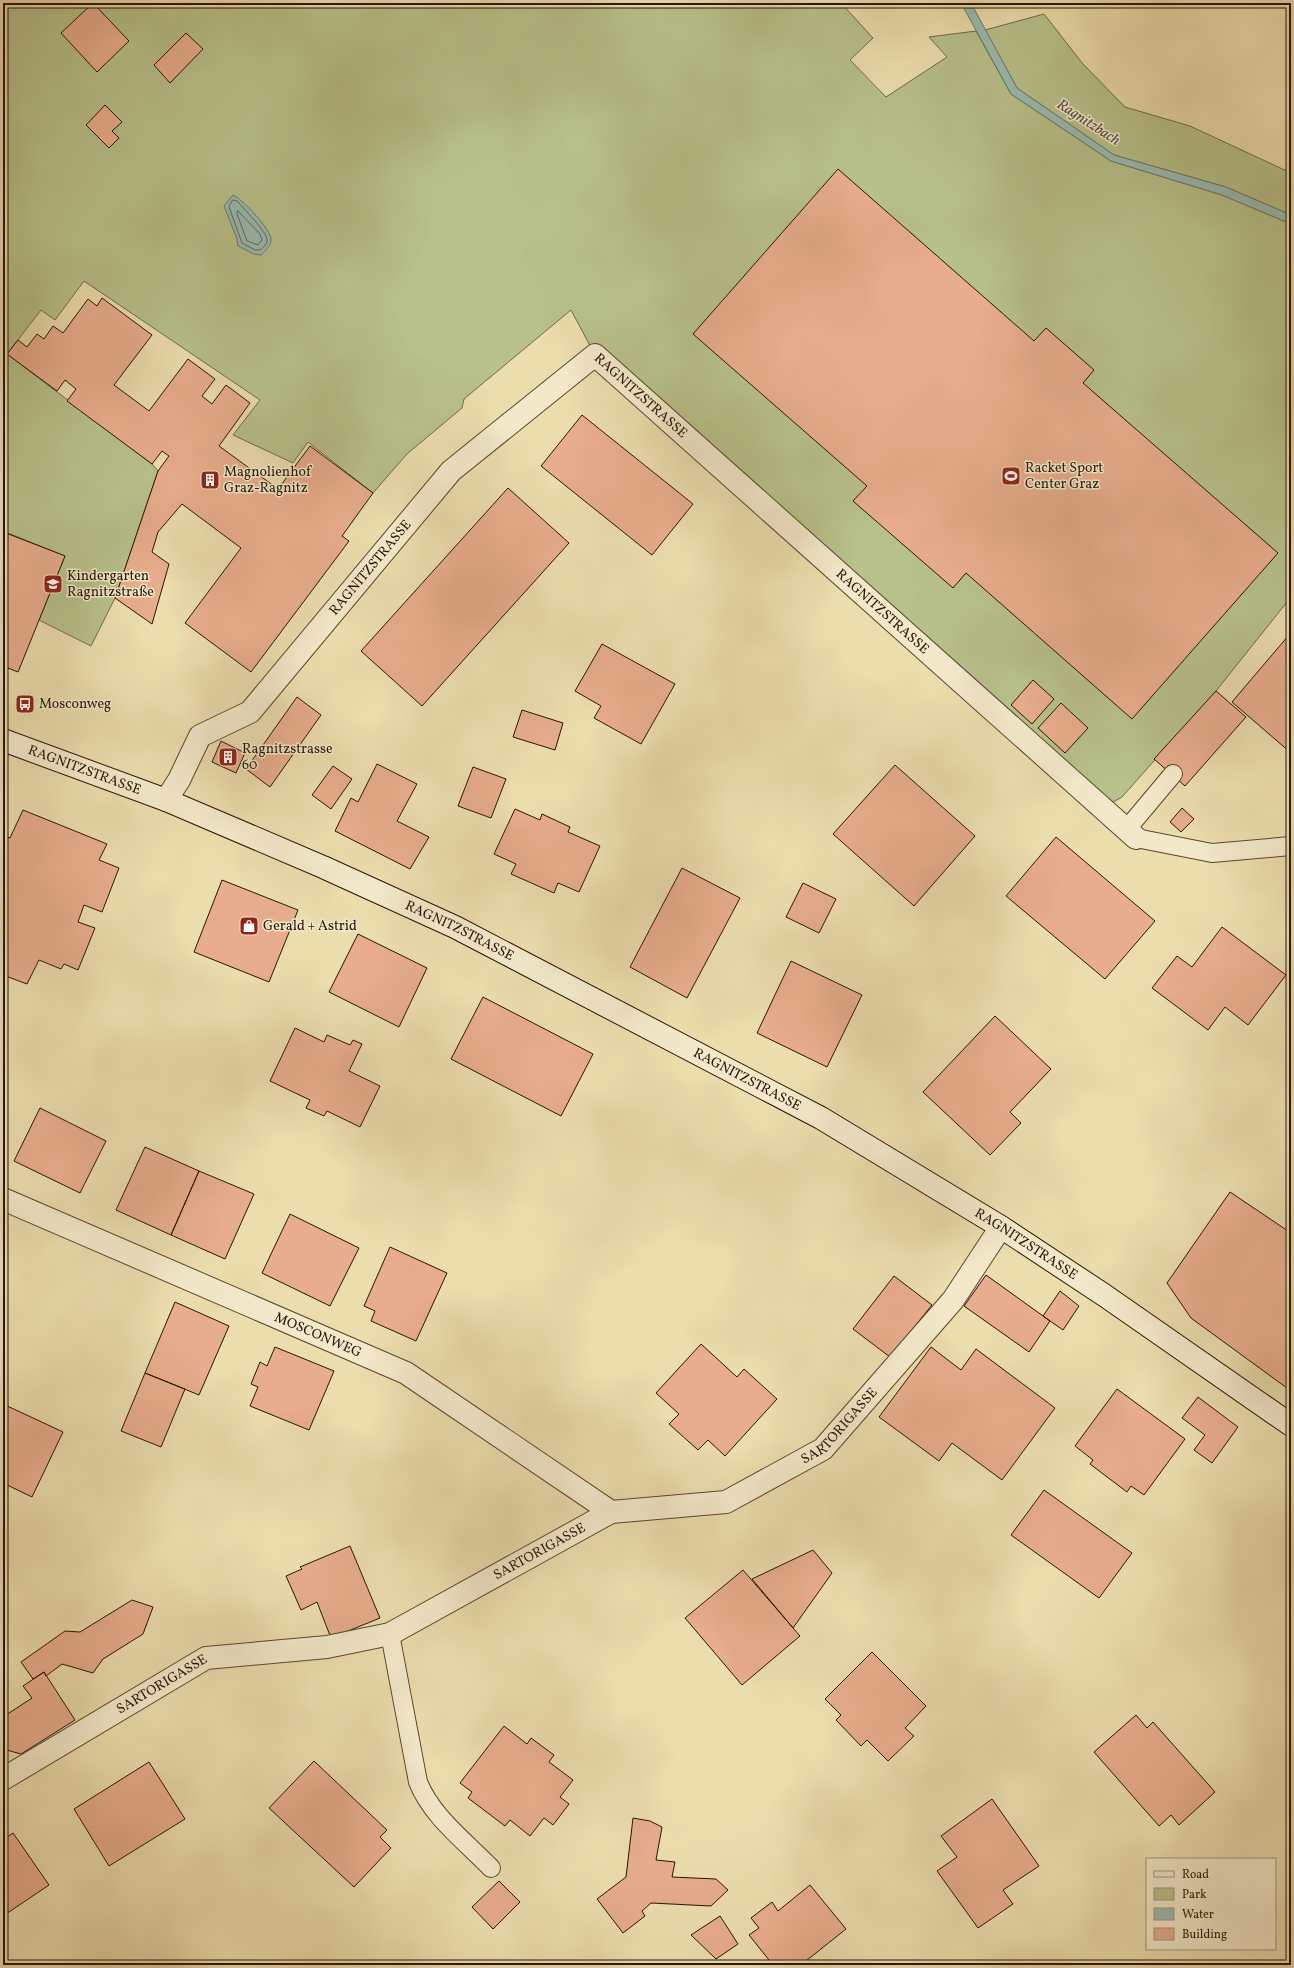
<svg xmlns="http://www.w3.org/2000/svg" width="1294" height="1968" font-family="Vollkorn,serif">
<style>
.green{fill:#b8c18a;stroke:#706b48}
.water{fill:#9abbb1;stroke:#6c796d}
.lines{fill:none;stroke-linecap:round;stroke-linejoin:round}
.shore{stroke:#60685c;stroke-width:1}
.building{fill:#e8ad8c;stroke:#271506}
.service-casing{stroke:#584730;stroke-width:20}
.minor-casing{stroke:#584730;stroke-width:24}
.secondary-casing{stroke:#271506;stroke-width:24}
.service{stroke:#f3e9ca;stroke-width:18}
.minor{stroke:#f3e9ca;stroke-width:22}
.secondary{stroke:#f3e9ca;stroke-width:22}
.labels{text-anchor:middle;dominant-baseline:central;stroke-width:3;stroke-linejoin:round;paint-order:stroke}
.street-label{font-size:14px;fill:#271506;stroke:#f3e9ca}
.poi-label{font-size:14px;fill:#271506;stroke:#f3e9ca;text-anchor:start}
.water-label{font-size:15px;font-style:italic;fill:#4f4f42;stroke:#f3e9ca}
</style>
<rect width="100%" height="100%" fill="#ecddad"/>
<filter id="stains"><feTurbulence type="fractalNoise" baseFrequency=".005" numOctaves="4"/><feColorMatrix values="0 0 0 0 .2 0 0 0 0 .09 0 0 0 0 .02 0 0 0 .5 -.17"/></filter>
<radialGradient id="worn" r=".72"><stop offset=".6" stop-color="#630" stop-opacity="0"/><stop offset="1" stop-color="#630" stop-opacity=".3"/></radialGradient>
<path class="green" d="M3 3H841L873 38 850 60 886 97 947 57 929 37 976 31 1011 94 1111 161 1222 195 1291 224V597L1216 691 1122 797 1103 808 595 355 571 310 464 399 462 408 407 454 373 493 308 442 293 463 233 435 260 400 84 281 55 320 41 310 7 354 152 464 158 471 115 598 91 646 39 620 65 556 3 531Z
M1044 14 1083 64 1125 107 1190 126 1291 173V215L1226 187 1114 155 1017 88 985 30Z"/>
<path class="water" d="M961 3H971L1017 88 1114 155 1226 187 1291 215V224L1222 195 1111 161 1011 94Z
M233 195C241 198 272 230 271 240 271 246 265 251 261 255L254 254 238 246 237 239 224 206Z"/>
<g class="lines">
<path class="shore" d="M233 200 237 201C244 209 267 232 267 240 267 245 263 248 260 250H255L242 243 229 207Z
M238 211 260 234 262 240 258 245 247 241 237 214Z"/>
</g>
<path class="building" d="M93 3 129 41 97 72 61 33Z
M186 33 203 49 170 83 154 65Z
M105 105 122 122 112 131 119 138 109 148 86 125Z
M838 169 1034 341 1046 328 1094 370 1083 383 1278 553 1132 719 966 573 953 588 853 501 867 486 693 334Z
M102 298 152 335 114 385 149 411 188 359 215 379 202 396 212 404 226 385 250 403 219 446 278 489 310 446 373 493 342 536 349 541 251 672 185 623 241 548 182 504 158 532 152 552 169 564 152 624 115 598 158 471 169 456 162 451 152 464 67 401 76 389 65 380 57 391 7 354 18 340 27 347 37 334 44 339 53 326 63 333 88 299 97 306Z
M582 415 693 504 652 555 541 466Z
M508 488 569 543 422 706 361 651Z
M6 533 65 556 18 672 3 666V539Z
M1289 635 1291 637V753L1232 702Z
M602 644 675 684 641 744 594 718 601 706 575 691Z
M1033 680 1054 699 1032 724 1011 705Z
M1216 691 1246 717 1185 786 1154 759Z
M297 697 321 715 270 787 246 769Z
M1061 703 1088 728 1065 753 1038 728Z
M522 710 563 723 555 750 513 737Z
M221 741 245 753 236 773 212 762Z
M377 764 417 784 397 821 429 837 410 869 335 831 351 798 358 802Z
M895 765 975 836 914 906 833 834Z
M333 766 352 779 331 809 312 795Z
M473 767 506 779 491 818 458 806Z
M1182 808 1194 819 1181 832 1170 822Z
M515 809 540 820 542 814 570 827 568 832 600 846 579 892 558 883 554 893 511 874 516 864 494 854Z
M23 810 107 844 99 860 119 868 102 912 84 905 78 922 95 928 78 970 64 964 61 969 39 960 27 984 3 975V836L10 838Z
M1056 837 1155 921 1105 979 1006 896Z
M682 868 740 898 687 998 630 967Z
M222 880 298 910 269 982 194 952Z
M803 883 836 899 819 933 786 917Z
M1222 927 1286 975 1248 1025 1225 1007 1208 1030 1152 988 1177 956 1192 967Z
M358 934 427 968 399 1027 329 992Z
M791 961 862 995 827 1067 757 1033Z
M483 997 593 1054 561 1116 451 1059Z
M995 1016 1051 1069 1010 1112 1021 1123 990 1155 923 1092Z
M295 1028 324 1042 327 1035 350 1045 353 1040 362 1044 349 1071 380 1086 360 1127 327 1111 324 1116 306 1108 310 1100 270 1081Z
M40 1108 106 1141 80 1193 14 1161Z
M145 1147 199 1171 171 1235 116 1210Z
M199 1171 254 1194 225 1259 171 1235Z
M1230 1192 1291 1233V1391L1191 1318 1167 1283Z
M290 1214 359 1248 330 1306 262 1273Z
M390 1247 447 1273 416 1341 371 1321 375 1311 364 1306Z
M986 1275 1050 1321 1029 1352 964 1306Z
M894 1276 932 1305 890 1357 853 1329Z
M1060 1291 1079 1306 1063 1330 1043 1316Z
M3 1299 7 1301 3 1310Z
M175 1302 229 1326 199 1395 145 1373Z
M701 1344 737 1377 744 1369 777 1399 725 1456 708 1440 698 1450 669 1424 679 1414 656 1393Z
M275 1347 334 1371 309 1430 250 1406 258 1387 251 1384 260 1362 267 1366Z
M931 1347 961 1370 976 1349 1055 1408 1002 1480 952 1443 939 1461 879 1417Z
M145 1373 185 1389 161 1447 121 1431Z
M1117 1389 1185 1439 1144 1495 1131 1486 1127 1492 1090 1464 1093 1460 1075 1446Z
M1198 1397 1238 1427 1212 1463 1194 1450 1205 1435 1182 1418Z
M3 1404 63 1432 32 1497 3 1483Z
M1044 1490 1132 1553 1099 1598 1011 1535Z
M350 1546 380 1618 331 1638 317 1602 301 1610 286 1576 302 1569 300 1567Z
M813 1550 832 1573 793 1628 752 1579Z
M743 1570 800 1636 742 1685 685 1618Z
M132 1600 153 1607 143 1634 103 1659 93 1673 62 1664 46 1676 44 1672 33 1679 21 1662 65 1631 80 1632Z
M872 1652 926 1706 905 1728 914 1736 888 1761 867 1740 861 1746 836 1720 841 1715 825 1699Z
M44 1672 75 1720 21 1754 3 1749V1717L32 1698 23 1686Z
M1136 1715 1147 1728 1153 1722 1215 1792 1179 1825 1171 1815 1159 1826 1094 1752Z
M504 1726 527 1744 531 1738 554 1755 549 1762 573 1780 560 1797 569 1804 553 1825 544 1818 530 1836 510 1820 505 1826 468 1798 472 1792 460 1783Z
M314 1761 387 1830 380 1837 391 1848 354 1887 269 1808Z
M149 1762 185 1819 109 1866 74 1809Z
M992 1799 1039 1866 1003 1890 1013 1904 978 1928 937 1871 957 1857 941 1836Z
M633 1818 650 1821 662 1827 656 1860 675 1862 672 1877 716 1879 728 1890 711 1906 651 1903 642 1911 645 1916 623 1933 597 1899 626 1877Z
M13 1833 49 1885 3 1916V1840Z
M499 1881 520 1902 493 1929 472 1907Z
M810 1885 846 1929 801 1965H773L749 1935 759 1928 751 1918 772 1902 778 1911Z
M720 1916 738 1944 716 1959 691 1935Z"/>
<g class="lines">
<defs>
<path id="service" d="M1126 830 1173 774
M1136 838 1212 853 1291 846
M390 1634 418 1782C432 1817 466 1842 491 1868"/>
<g id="minor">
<path id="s1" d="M166 800 179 780 200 736 250 712 451 471 595 355 1136 838"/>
<path id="s2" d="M3 1199 406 1373 611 1512"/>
<path id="s3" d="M3 1779 206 1658 327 1647 390 1634 611 1512 726 1502 823 1449 953 1300 1001 1227"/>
</g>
<g id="secondary">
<path id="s4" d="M3 740 166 800 323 867 455 927 821 1118 1001 1227 1104 1295 1291 1425"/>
</g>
</defs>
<use href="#service" class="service-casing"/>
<use href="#minor" class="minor-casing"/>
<use href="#secondary" class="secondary-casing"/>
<use href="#service" class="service"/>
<use href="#minor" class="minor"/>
<use href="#secondary" class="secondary"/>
</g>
<defs>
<symbol id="stadium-square" viewBox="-11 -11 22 22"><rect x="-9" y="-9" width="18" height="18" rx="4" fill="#8f2418" stroke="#f3e9ca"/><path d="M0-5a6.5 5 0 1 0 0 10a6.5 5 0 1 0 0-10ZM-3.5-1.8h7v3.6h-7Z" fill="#fff"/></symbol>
<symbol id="building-square" viewBox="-11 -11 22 22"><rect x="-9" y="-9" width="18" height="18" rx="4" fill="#8f2418" stroke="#f3e9ca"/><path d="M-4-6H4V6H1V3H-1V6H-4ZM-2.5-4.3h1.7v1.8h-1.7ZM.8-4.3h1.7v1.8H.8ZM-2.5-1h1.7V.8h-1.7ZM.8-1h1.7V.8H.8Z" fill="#fff"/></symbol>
<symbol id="school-square" viewBox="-11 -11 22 22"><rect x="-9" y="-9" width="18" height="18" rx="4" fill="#8f2418" stroke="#f3e9ca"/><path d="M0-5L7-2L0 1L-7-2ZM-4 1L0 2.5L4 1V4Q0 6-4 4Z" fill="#fff"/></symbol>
<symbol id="bus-square" viewBox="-11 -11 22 22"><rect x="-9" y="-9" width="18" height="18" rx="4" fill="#8f2418" stroke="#f3e9ca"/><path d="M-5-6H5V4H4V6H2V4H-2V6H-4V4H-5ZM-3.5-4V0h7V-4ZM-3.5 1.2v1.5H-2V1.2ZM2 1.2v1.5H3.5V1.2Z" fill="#fff"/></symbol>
<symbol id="shop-square" viewBox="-11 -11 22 22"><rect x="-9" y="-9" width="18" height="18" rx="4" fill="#8f2418" stroke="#f3e9ca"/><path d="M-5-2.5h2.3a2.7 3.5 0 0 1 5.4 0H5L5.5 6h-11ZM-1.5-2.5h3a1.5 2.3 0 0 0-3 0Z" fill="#fff"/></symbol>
</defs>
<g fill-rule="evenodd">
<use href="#stadium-square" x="1000" y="465" width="22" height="22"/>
<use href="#building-square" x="199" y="469" width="22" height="22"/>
<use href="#school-square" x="42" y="573" width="22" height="22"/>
<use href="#bus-square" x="14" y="693" width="22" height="22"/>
<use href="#building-square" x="217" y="746" width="22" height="22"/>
<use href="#shop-square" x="238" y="915" width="22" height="22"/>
</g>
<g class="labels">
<g class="street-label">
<text stroke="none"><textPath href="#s1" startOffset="688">RAGNITZSTRASSE</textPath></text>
<text stroke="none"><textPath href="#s1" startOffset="316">RAGNITZSTRASSE</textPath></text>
<text stroke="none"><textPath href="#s1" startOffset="1012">RAGNITZSTRASSE</textPath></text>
<text stroke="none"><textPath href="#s4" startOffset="87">RAGNITZSTRASSE</textPath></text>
<text stroke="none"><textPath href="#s4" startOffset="495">RAGNITZSTRASSE</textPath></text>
<text stroke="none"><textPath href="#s4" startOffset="819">RAGNITZSTRASSE</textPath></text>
<text stroke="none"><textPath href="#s4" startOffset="1143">RAGNITZSTRASSE</textPath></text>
<text stroke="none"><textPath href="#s2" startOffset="343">MOSCONWEG</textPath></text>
<text stroke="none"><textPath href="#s3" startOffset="928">SARTORIGASSE</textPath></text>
<text stroke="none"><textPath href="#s3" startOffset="593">SARTORIGASSE</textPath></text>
<text stroke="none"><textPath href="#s3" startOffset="185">SARTORIGASSE</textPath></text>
</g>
<g class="poi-label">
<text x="1025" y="468">Racket Sport<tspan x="1025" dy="16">Center Graz</tspan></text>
<text x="224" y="472">Magnolienhof<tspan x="224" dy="16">Graz-Ragnitz</tspan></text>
<text x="67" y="576">Kindergarten<tspan x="67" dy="16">Ragnitzstraße</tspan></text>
<text x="39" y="704">Mosconweg</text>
<text x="242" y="749">Ragnitzstrasse<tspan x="242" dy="16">60</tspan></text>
<text x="263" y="926">Gerald + Astrid</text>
</g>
<g class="water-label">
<text transform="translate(1088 123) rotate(33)">Ragnitzbach</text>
</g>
</g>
<rect width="1294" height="1968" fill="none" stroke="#ecddad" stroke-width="16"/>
<rect x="4" y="4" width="1286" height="1960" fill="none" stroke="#271506" stroke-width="2"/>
<rect x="8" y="8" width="1278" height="1952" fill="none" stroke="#271506"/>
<rect x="1146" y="1858" width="130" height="92" fill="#f3e9ca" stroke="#a1947c"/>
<rect x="1154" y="1871" width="20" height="6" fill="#f3e9ca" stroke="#a1947c"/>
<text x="1182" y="1878" font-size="12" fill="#271506">Road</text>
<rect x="1154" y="1888" width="20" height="12" fill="#b8c18a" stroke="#a1947c"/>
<text x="1182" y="1898" font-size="12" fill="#271506">Park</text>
<rect x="1154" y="1908" width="20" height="12" fill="#9abbb1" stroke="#a1947c"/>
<text x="1182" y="1918" font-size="12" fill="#271506">Water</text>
<rect x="1154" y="1928" width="20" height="12" fill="#e8ad8c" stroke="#a1947c"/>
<text x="1182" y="1938" font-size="12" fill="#271506">Building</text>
<rect width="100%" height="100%" filter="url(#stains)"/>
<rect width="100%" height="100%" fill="url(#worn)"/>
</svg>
